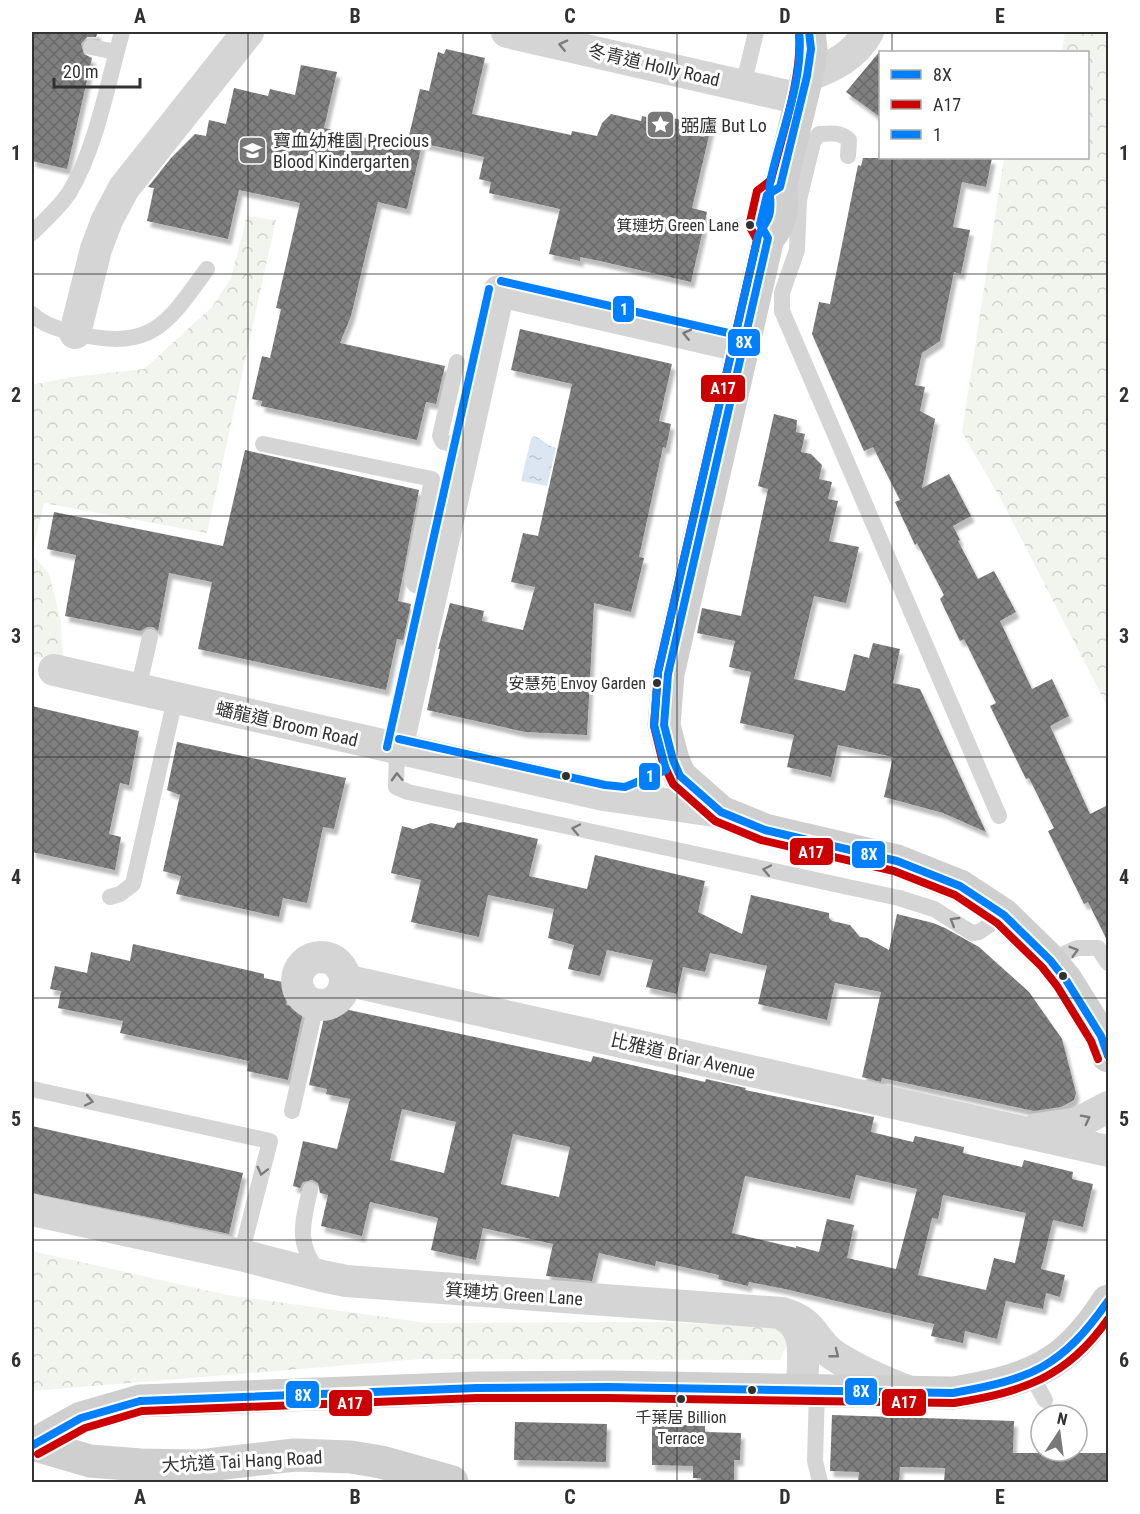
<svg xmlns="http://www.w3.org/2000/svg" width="1140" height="1514" font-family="'Roboto Condensed','Noto Sans TC',sans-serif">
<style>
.forest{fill:url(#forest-crowns)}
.water{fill:url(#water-ripples)}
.building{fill:url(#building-cross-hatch);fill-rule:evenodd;filter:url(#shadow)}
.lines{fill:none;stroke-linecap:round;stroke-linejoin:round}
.lane{stroke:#d5d5d5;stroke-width:16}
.street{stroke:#d5d5d5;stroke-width:32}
.secondary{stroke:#cfcfcf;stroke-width:33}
.bus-1-casing{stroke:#fff;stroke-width:12}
.bus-2-casing{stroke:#fff;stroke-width:12}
.bus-3-casing{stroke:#fff;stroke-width:12}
.bus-1{stroke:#0080ff;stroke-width:8}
.bus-2{stroke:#c00;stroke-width:8}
.bus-3{stroke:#0080ff;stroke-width:8}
.oneway{stroke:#7b7b7b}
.grid{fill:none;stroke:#313131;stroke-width:1.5;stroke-opacity:0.55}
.bus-dot{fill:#313131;stroke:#fff;stroke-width:2}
.labels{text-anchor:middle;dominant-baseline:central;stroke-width:6;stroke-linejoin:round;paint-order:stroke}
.bus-label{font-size:16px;fill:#313131;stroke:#fff;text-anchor:end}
.street-label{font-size:18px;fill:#313131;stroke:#fff}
.poi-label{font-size:18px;fill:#313131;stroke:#fff;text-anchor:start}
.line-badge{stroke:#fff;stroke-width:2}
.badge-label{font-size:16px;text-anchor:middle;font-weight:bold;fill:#fff}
.neatline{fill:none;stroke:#313131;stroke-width:2}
.grid-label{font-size:20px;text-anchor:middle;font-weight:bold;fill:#313131}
</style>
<defs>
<pattern id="forest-crowns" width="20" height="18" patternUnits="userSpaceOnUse" patternTransform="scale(1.5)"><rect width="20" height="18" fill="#f1f5ed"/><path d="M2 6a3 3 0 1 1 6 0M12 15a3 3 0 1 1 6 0" fill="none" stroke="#cfd2cc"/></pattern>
<pattern id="water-ripples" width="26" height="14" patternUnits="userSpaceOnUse" patternTransform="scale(1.5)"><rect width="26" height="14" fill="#dbe6f2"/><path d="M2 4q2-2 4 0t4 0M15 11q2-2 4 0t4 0" fill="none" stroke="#bcc6d0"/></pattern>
<pattern id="building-cross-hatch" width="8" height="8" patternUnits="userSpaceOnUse" patternTransform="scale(1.5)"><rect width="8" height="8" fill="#808080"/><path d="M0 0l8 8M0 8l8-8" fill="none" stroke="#696969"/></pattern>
<filter id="shadow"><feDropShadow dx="3.5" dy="6" stdDeviation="1.5" flood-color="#0004"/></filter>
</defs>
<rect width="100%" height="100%" fill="#fff"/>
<path class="forest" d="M1065 32H1108V708L1003 503 962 432 1004 158H1088V52H1057L1062 49Z
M247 216 276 220 207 533 44 503 32 555 49 573 61 622 63 662 32 656V385L72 377 144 369 212 307 231 278Z
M32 1251 227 1295 427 1323 658 1322 744 1325 775 1327 787 1336 785 1349 780 1360 421 1359 32 1391Z"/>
<path class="water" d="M533 436C543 438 545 445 556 448L547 486 521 481 531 439Z"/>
<path class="building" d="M32 32H98L96 37H87L81 44 84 54 92 58 67 169 32 161Z
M446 49 485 58 472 114 571 135 572 131 597 136 602 123 611 114 641 121 642 116 668 122 669 117 711 127 692 208 707 212 691 282 600 261 580 257V261L549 254 560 209 489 193 491 182 479 179 484 157 408 140 420 89 429 91 438 52 444 54Z
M880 51V117L846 92Z
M301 65 337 72 324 128 371 139 372 133 422 144 407 209 378 202 351 316 340 343 445 366 436 404 426 402 417 440 261 406 262 401 252 399 262 356 270 358 281 309 276 308 300 203 239 190 228 239 147 221 154 188 148 187 171 158 195 134 206 136 209 120 226 124 234 88 268 96 270 89 295 95Z
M863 158H992L986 187 962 182 953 227 970 230 961 274 954 272 940 341 922 353 915 385 925 387 920 411 935 419 922 488 949 474 971 516 953 526 960 540 958 541 978 579 994 571 1016 612 1000 621 1032 689 1052 679 1069 716 1050 726 1090 814 1108 805V942L1088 902 1084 904 1048 831 1054 828 1029 778 1026 779 990 706 996 703 964 639 960 641 940 599 944 595 917 543 915 545 895 502 900 500 873 447 864 451 812 334 819 302 830 304 858 165 861 166Z
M520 329 672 364 659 421 671 424 666 448 663 447 639 557 644 558 631 612 594 603 587 735 525 732 427 710 439 655 440 649H438L450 603 484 611 482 621 523 630 535 587 511 582 523 533 538 536 572 384 511 370Z
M774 414 797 420 796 432 805 434 801 452 811 454 822 465 819 479 832 482 828 499 838 501 829 541 859 547 846 603 814 596 794 679 845 691 854 654 869 658 873 643 900 649 893 683 920 689 986 832 943 813 884 797 893 757 838 745 831 777 787 767 794 735 740 723 751 672 729 667 735 641 697 633 702 608 741 616 768 489 758 486Z
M245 450 419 490 398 601 411 604 403 640 397 639 386 690 198 649 212 582 169 573 158 631 153 627H147L141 631 65 616 76 555 47 549 54 512 223 546Z
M32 706 139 731 129 785 120 783 109 834 121 837 115 870 32 852Z
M177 742 346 778 334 829 323 827 307 903 283 898 279 917 176 894 181 876 163 871 180 795 167 790Z
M464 822 538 839 529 876 587 889 595 855 705 881 698 912 742 934 751 895 829 913V918L832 921 850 925 860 937 867 938 889 950 897 914 933 923 945 928 979 947 1029 992 1062 1039 1076 1093 1074 1100 1061 1107 1034 1111 882 1078 881 1082 862 1077 881 992 835 983 827 1020 758 1004 767 966 710 953 705 972 683 967 677 994 646 987 653 960 607 950 600 976 568 969 574 945 548 938 554 909 488 895 479 937 411 922 421 880 391 873 402 826 413 829 431 823 454 828 457 823Z
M133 944 264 974V978L292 984 286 1005 304 1008 288 1080 247 1071 249 1061 120 1033 123 1021 58 1008 61 991 50 989 55 966 87 973 91 952 130 961Z
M335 1007 591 1062 593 1056 705 1082 706 1079 746 1088 745 1090 874 1117 871 1132 913 1142 915 1136 964 1147 963 1153 1022 1167 1024 1160 1073 1172 1072 1179 1093 1184 1083 1227 1053 1220 1041 1269 1065 1275 1060 1297 1046 1293 1043 1309 1006 1301 997 1339 965 1331 963 1343 931 1336 934 1324 785 1289 749 1282 748 1286 718 1279 719 1275 656 1261 655 1266 599 1253 592 1281 546 1276 553 1244 483 1228 476 1260 431 1250 438 1218 370 1202 362 1236 321 1226 328 1195 320 1193 318 1183 312 1180 303 1182 300 1188 293 1186 303 1141 337 1149 350 1099 326 1094 327 1089 309 1085 325 1013 333 1014ZM402 1109 456 1122 444 1173 390 1160ZM513 1134 570 1147 559 1197 501 1184ZM856 1175 917 1189 896 1269 847 1258 854 1225 827 1219 819 1252 796 1246V1248L732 1233 745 1176 850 1199ZM943 1195 1026 1213 1015 1263 994 1258 986 1290 918 1275 932 1218 938 1219Z
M32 1126 243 1173 229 1234 32 1193Z
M832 1415 1014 1421 1013 1453H1108V1482H944L945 1468 900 1467 899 1482H858L859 1472 830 1471Z
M515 1422 607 1424 606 1462 514 1460Z
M652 1425H705V1432L741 1433 740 1460H734V1482H701V1478H693V1466L652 1465Z"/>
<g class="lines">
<path class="lane" d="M91 47 116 52
M743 86 756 32
M848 156 849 140C841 132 830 133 819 134L813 142 799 200 797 250 782 293V311L999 816
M32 233C45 220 59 208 69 193 96 149 108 82 122 32
M32 314C45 327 66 331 83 335 154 350 169 321 207 269
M457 362 440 436 443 442 465 447
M263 444 432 479 412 580 415 585 433 590
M138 690 150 637
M397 749 396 787 408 792 899 898 934 909 972 933 979 932 1004 915
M110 897 120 894 133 884 175 699
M1050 960 1077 948H1098L1108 963
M32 1089 270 1141 241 1255
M292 1111 316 1005
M310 1190C302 1225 296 1243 319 1273
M1031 1375 1045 1400
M817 1390 815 1461 820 1482"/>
<path class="street" d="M507 32 801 99
M807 76C832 67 855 56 868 32
M75 333 96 249 107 220 124 188 248 32
M54 670 603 795 721 812
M397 749 499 291 744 347
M297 981a24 24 0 1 1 48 0a24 24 0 1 1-48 0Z
M345 980 1108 1151
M1037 1129 1078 1123 1108 1107
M32 1210 241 1255 322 1276 346 1281 782 1313C817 1323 811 1340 835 1356 858 1371 884 1382 910 1392
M786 1317C810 1330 802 1365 802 1389"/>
<path class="secondary" d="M809 32 811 49 807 76 780 187C784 205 781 225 768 238L668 674 664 725 673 760 680 776 721 812 765 830 897 861 960 886 1004 915 1050 960 1066 980 1101 1036 1108 1056
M32 1444 90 1461 141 1465 199 1466 295 1455 351 1457 381 1462 452 1482
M33 1445 81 1418 140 1401 477 1388 608 1387 953 1393C1029 1380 1065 1368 1108 1301"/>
<defs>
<path id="bus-1" d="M809 32 811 49 807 76 780 187 767 195 760 224 768 238 668 674 664 725 673 760 680 776 721 812 765 830 897 861 960 886 1004 915 1050 960 1066 980 1101 1036 1108 1056
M33 1445 81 1418 140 1401 477 1388 608 1387 953 1393C1031 1379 1061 1368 1108 1301"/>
<path id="bus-2" d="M799 33C803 74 781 139 771 180L757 191 750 222V227L757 240 658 672 654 726 663 763 673 784 715 821 761 840 894 871 955 895 997 923 1042 967 1057 986 1091 1041 1098 1059
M38 1454 85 1428 142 1411 477 1398H608L954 1403C1022 1392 1067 1378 1108 1319"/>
<path id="bus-3" d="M501 281 746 337
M399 739 605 785 625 787 666 770 654 725 658 672 758 236C761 229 767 223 769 216 773 204 768 194 770 183 779 136 804 82 799 33
M387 747 489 289"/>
</defs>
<use href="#bus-1" class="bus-1-casing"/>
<use href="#bus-2" class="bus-2-casing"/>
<use href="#bus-3" class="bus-3-casing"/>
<use href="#bus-1" class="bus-1"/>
<use href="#bus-2" class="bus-2"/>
<use href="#bus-3" class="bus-3"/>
</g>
<defs><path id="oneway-chevron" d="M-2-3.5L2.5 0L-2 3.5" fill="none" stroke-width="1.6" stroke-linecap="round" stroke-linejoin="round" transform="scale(1.5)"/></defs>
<g class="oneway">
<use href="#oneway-chevron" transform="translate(563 45) rotate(-167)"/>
<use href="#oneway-chevron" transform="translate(687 334) rotate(-167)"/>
<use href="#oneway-chevron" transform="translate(397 777) rotate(-92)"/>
<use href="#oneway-chevron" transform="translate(576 829) rotate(-168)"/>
<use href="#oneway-chevron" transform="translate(767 870) rotate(-168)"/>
<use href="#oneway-chevron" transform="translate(954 921) rotate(-149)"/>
<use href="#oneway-chevron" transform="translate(1074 951) rotate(-16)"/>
<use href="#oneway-chevron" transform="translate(89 1101) rotate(12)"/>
<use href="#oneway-chevron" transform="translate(1086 1119) rotate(-27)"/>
<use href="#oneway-chevron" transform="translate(262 1171) rotate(104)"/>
<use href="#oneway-chevron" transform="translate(835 1354) rotate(38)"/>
</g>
<path class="grid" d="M248 32V1482M463 32V1482M677 32V1482M892 32V52M892 158V1482M32 274H1108M32 516H1108M32 757H1108M32 998H1108M32 1240H1108"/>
<defs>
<symbol id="sight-square" viewBox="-11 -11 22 22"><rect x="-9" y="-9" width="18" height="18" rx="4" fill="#797979" stroke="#fff"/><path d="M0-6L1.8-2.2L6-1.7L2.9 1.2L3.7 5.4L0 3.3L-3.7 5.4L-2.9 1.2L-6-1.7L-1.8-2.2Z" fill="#fff"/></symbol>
<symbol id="school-square" viewBox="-11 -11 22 22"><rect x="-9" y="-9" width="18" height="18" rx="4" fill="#797979" stroke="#fff"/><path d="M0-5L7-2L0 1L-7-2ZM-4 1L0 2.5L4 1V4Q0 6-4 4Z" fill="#fff"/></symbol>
</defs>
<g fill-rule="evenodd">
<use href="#sight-square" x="644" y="108" width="33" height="33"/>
<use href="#school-square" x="236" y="134" width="33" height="33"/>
</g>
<g class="bus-dot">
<circle cx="750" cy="225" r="5"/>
<circle cx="657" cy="683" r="5"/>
<circle cx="566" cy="776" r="5"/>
<circle cx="1063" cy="976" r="5"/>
<circle cx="752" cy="1390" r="5"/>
<circle cx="681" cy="1399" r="5"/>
</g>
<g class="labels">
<g class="bus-label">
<text x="739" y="225">箕璉坊 Green Lane</text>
<text x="646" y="683">安慧苑 Envoy Garden</text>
<text x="681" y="1417" text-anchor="middle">千葉居 Billion<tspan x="681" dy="21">Terrace</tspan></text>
</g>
<g class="street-label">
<text transform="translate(654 65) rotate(13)">冬青道 Holly Road</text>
<text transform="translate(287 724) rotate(13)">蟠龍道 Broom Road</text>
<text transform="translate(683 1056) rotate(13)">比雅道 Briar Avenue</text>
<text transform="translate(514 1294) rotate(4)">箕璉坊 Green Lane</text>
<text transform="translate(242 1461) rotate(-3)">大坑道 Tai Hang Road</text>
</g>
<g class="poi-label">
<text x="681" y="125">弼廬 But Lo</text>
<text x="273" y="140">寶血幼稚園 Precious<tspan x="273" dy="21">Blood Kindergarten</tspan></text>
</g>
</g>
<g class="line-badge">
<rect x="612" y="295" width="23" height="28" rx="6" fill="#0080ff"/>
<rect x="727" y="328" width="34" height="29" rx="6" fill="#0080ff"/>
<rect x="700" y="374" width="46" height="29" rx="6" fill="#c00"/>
<rect x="638" y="762" width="23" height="29" rx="6" fill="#0080ff"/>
<rect x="789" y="837" width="45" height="29" rx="6" fill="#c00"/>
<rect x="851" y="840" width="35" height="29" rx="6" fill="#0080ff"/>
<rect x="844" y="1377" width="34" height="29" rx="6" fill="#0080ff"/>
<rect x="285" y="1380" width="35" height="29" rx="6" fill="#0080ff"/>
<rect x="881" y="1388" width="46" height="29" rx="6" fill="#c00"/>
<rect x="328" y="1389" width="45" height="28" rx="6" fill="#c00"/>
</g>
<g class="badge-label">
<text x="624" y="315">1</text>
<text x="744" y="348">8X</text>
<text x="723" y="394">A17</text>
<text x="650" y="782">1</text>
<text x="811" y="858">A17</text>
<text x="869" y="860">8X</text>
<text x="861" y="1397">8X</text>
<text x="303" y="1401">8X</text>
<text x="904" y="1408">A17</text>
<text x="350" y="1409">A17</text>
</g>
<rect width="1140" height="1514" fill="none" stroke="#ffffff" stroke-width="66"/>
<rect x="879" y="51" width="210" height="108" fill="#ffffff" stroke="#adadad" stroke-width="1.5"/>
<rect x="891" y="70" width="30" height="9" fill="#0080ff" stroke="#adadad" stroke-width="1.5"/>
<text x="933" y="81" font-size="18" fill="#313131">8X</text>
<rect x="891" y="100" width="30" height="9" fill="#cc0000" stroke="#adadad" stroke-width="1.5"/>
<text x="933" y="111" font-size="18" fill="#313131">A17</text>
<rect x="891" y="130" width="30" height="9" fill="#0080ff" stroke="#adadad" stroke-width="1.5"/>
<text x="933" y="141" font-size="18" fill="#313131">1</text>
<g transform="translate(1059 1433) rotate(13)"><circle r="28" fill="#ffffff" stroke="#adadad" stroke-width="1.5"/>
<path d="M0-4.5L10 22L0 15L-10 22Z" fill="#797979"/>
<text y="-9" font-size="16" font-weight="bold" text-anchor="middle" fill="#313131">N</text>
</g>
<path d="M54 78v9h86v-9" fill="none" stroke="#313131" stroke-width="3"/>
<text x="63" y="78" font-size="18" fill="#313131" stroke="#ffffff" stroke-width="4.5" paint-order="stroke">20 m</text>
<rect x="33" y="33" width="1074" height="1448" class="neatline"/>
<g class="grid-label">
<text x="140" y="23">A</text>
<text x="355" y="23">B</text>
<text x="570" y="23">C</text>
<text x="785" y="23">D</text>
<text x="1000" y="23">E</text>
<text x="16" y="160">1</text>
<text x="1124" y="160">1</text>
<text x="16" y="402">2</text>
<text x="1124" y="402">2</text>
<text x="16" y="643">3</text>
<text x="1124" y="643">3</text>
<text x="16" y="884">4</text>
<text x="1124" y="884">4</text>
<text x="16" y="1126">5</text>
<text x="1124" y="1126">5</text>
<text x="16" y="1367">6</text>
<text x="1124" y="1367">6</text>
<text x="140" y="1504">A</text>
<text x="355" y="1504">B</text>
<text x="570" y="1504">C</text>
<text x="785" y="1504">D</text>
<text x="1000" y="1504">E</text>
</g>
</svg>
